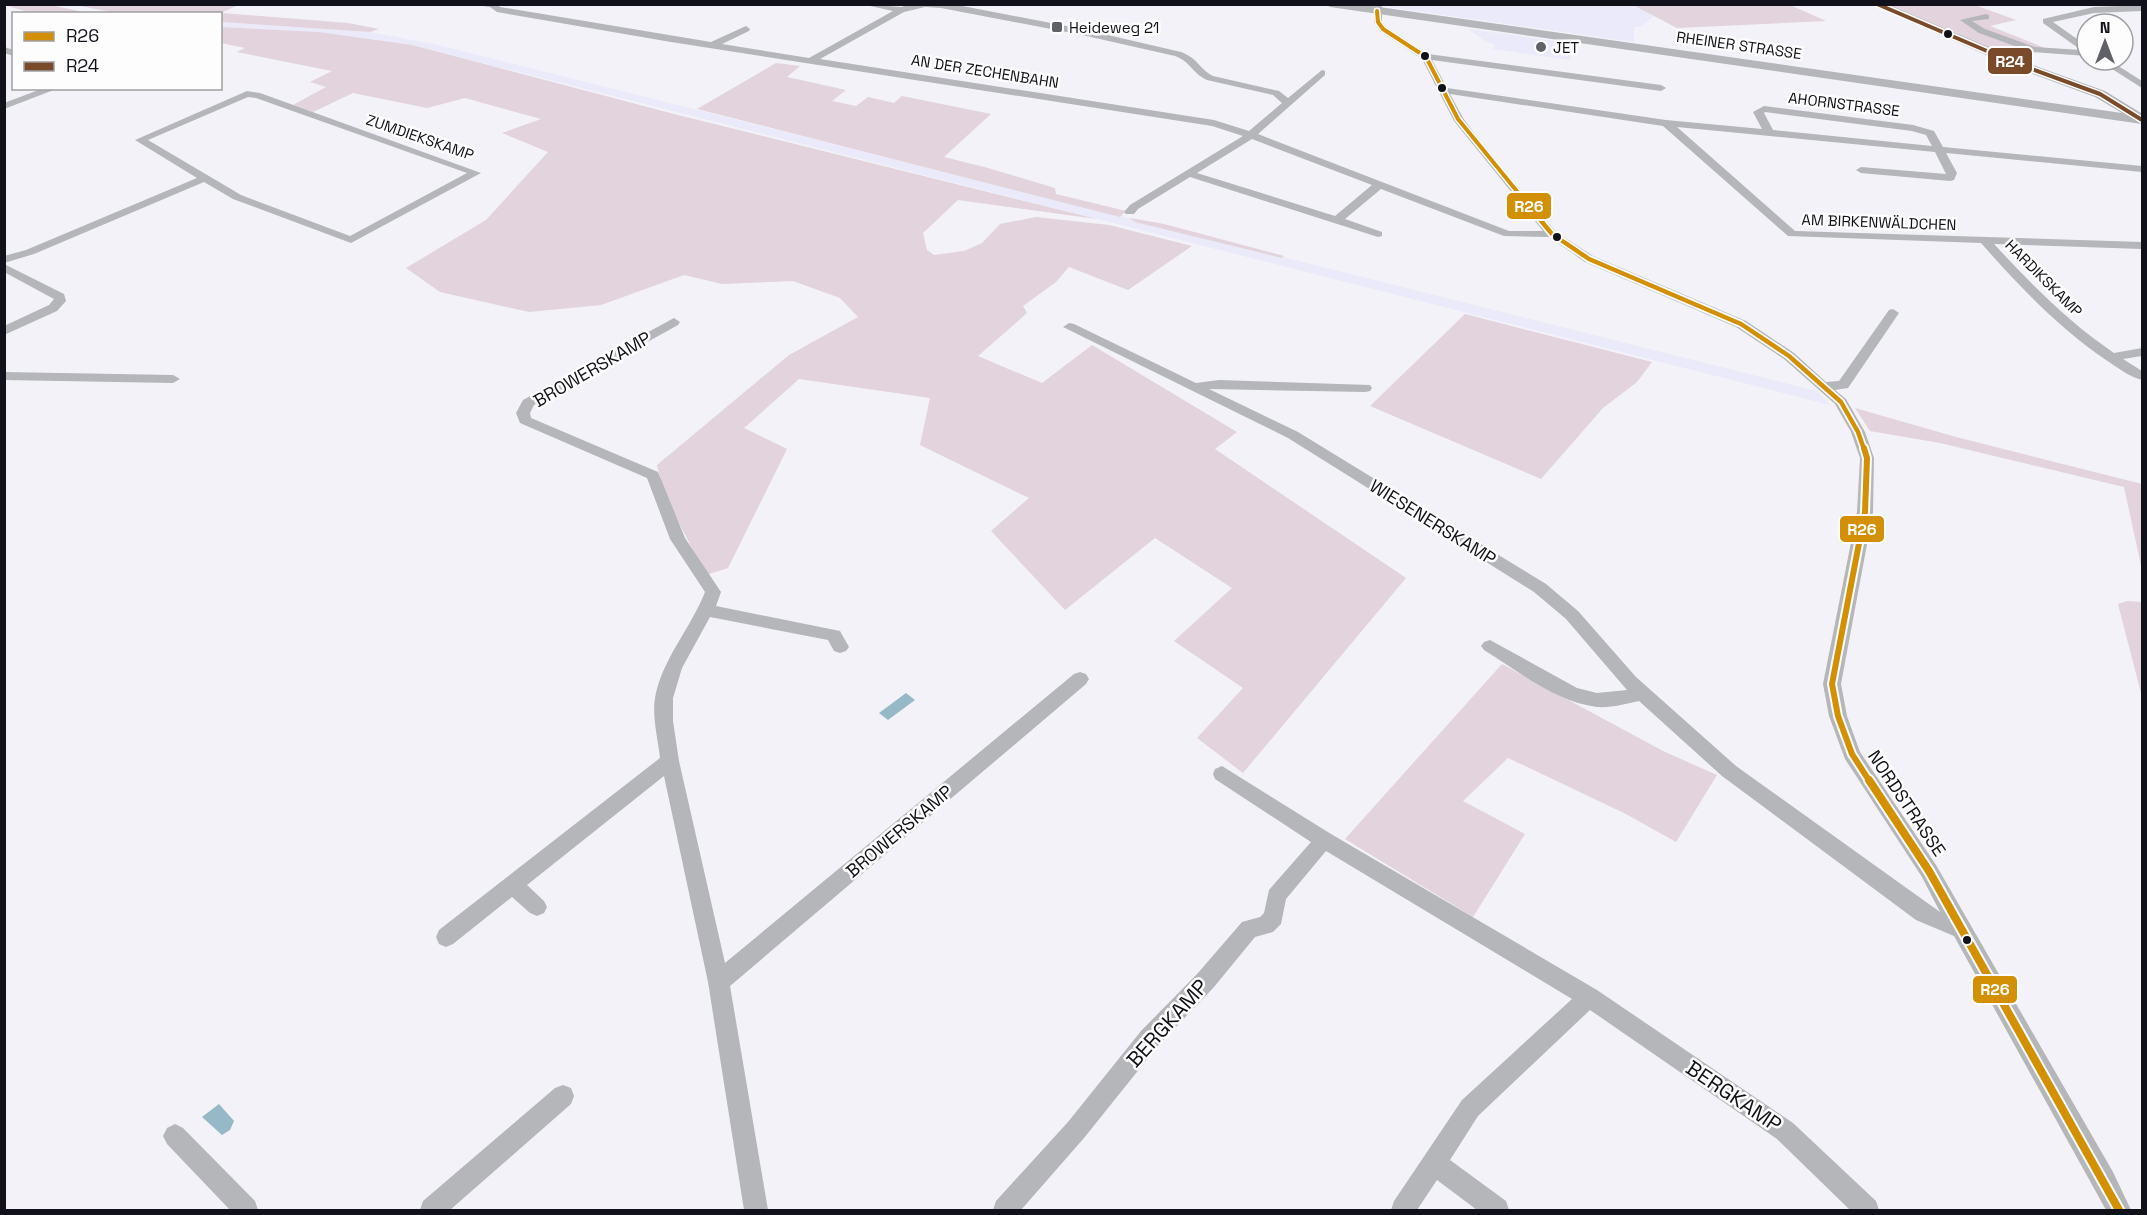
<svg xmlns="http://www.w3.org/2000/svg" width="2147" height="1215" font-family="'Space Grotesk',sans-serif">
<style>
.built{fill:#eaeafa}
.green{fill:#e2d3dc}
.water{fill:#97b8c7}
.lines{fill:none;stroke-linecap:round;stroke-linejoin:round}
.street{fill:#b4b6b9;fill-rule:evenodd}
.secondary{fill:#b4b6b9;fill-rule:evenodd}
.bus-1-far3-casing{stroke:#fdfdfd;stroke-width:7}
.bus-1-far2-casing{stroke:#fdfdfd;stroke-width:8}
.bus-1-far1-casing{stroke:#fdfdfd;stroke-width:10}
.bus-1-casing{stroke:#fdfdfd;stroke-width:12}
.bus-2-casing{stroke:#fdfdfd;stroke-width:7}
.bus-1-far3{stroke:#d49004;stroke-width:4}
.bus-1-far2{stroke:#d49004;stroke-width:4.5}
.bus-1-far1{stroke:#d49004;stroke-width:6}
.bus-1{stroke:#d49004;stroke-width:8}
.bus-2{stroke:#7a4b2a;stroke-width:4}
.poi-dot{fill:#606067;stroke:#fdfdfd;stroke-width:2}
.bus-dot{fill:#111119;stroke:#fdfdfd;stroke-width:2}
.labels{text-anchor:middle;dominant-baseline:central;stroke-width:5;stroke-linejoin:round;paint-order:stroke}
.far-poi-label{font-size:15px;fill:#111119;stroke:#fdfdfd;text-anchor:start}
.far-street-label{font-size:15px;fill:#111119;stroke:#fdfdfd}
.street-label{font-size:18px;fill:#111119;stroke:#fdfdfd}
.near-street-label{font-size:21px;fill:#111119;stroke:#fdfdfd}
.line-badge{stroke:#fdfdfd;stroke-width:2}
.badge-label{font-size:16px;text-anchor:middle;font-weight:bold;fill:#fff}
</style>
<rect width="100%" height="100%" fill="#f2f2f8"/>
<path class="built" d="M1633 4 1654 16 1640 27H1634V42L1395 8 1387 5Z
M221 22 370 32 434 44 1817 391 1830 405 412 45 319 32 221 27Z
M1468 29 1512 35 1575 44 1570 60 1493 49 1494 44 1486 42Z"/>
<path class="green" d="M5 5H50L89 13H31Z
M75 5H238L221 13 348 23 379 29 370 32 221 22 220 14H122Z
M1633 5H1790L1826 21 1677 28Z
M1885 5H1975L2016 20 1990 26 2045 48 2000 53Z
M220 27 319 32 412 45 674 114 1097 219 958 200 923 233 927 250 934 255 964 251 982 243 1000 224 1036 217 1109 225 1192 246 1128 290 1069 267 1056 282 1023 306 1027 313 978 356 1042 383 1092 345 1237 432 1215 449 1406 578 1243 773 1197 738 1243 688 1174 641 1232 588 1155 538 1065 610 991 531 1029 498 920 445 930 398 799 379 744 428 787 449 728 568 706 575 665 496 657 465 789 355 858 317 840 298 793 281 722 284 684 275 601 305 529 312 440 292 406 268 486 220 548 152 502 133 541 119 465 98 427 108 353 93 313 112 293 105 326 87 310 82 332 71 237 52 245 48 221 43Z
M776 63 800 66 787 77 846 90 832 101 856 106 868 97 894 103 902 96 991 114 944 157 988 168 1055 188 1056 194 1126 211 1120 217 697 109Z
M1130 218 1164 224 1284 256 1282 258 1135 222Z
M1465 314 1652 362 1637 382 1603 408 1541 479 1370 406Z
M1855 408 1956 437 2142 484V570L2124 487 1940 443 1870 431Z
M2127 601 2142 602V697L2118 604Z
M1502 664 1663 751 1717 775 1676 842 1626 814 1508 758 1463 801 1525 834 1473 917 1345 839Z"/>
<path class="water" d="M906 693 915 700 888 720 879 713Z
M219 1104 234 1121 230 1130 222 1135 202 1117Z"/>
<g class="lines">
<path class="street" d="M469 4H497L500 7 711 42 746 26 750 29 749 31 722 44 809 58 893 11 861 4 901 7 913 4H952L1082 29 1181 52C1199 59 1198 68 1213 76L1279 91 1288 98 1322 70 1325 71V75L1258 134 1509 231H1543L1454 121 1422 59 1380 31 1374 22V4H1382V22L1386 27 1428 54 1661 85 1666 88 1661 91 1432 60 1447 88 1666 120 1762 129 1753 112 1764 106 1913 125 1934 131 1943 147 2142 166V172L1946 153 1957 173 1954 180 1950 181 1861 173 1856 170 1861 167 1946 174 1935 152 1677 127 1795 231 2142 242V249L1994 244C2031 284 2068 322 2114 353L2142 348V356L2123 359 2142 371V380C2129 377 2117 367 2106 360 2058 327 2019 286 1981 243L1788 236 1663 126 1450 94 1463 118 1486 149 1556 232 1593 256 1746 321 1794 353 1826 382 1839 381 1889 310 1893 309 1899 313 1848 388 1835 390 1846 399 1865 432 1874 458 1873 512 1841 684 1847 716 1860 752 1936 865 2113 1172 2131 1210H2106L1954 936 1916 920 1722 776 1639 701C1626 704 1611 708 1597 707 1556 702 1518 671 1484 650L1481 646 1484 642 1490 640 1577 688 1597 693 1627 690 1566 619 1534 592 1288 438 1063 327 1069 323 1074 324 1196 383 1219 380 1370 385 1372 388 1370 391 1365 392 1209 389 1298 432 1546 584 1578 611 1636 677 1736 766 1940 912 1922 877 1845 759 1829 716 1823 684 1857 512 1860 458 1851 432 1835 404 1784 359 1736 327 1585 262 1549 237 1504 236 1381 189 1345 219 1382 232V236L1378 237 1190 177 1138 209 1134 214H1126L1124 212 1130 205 1243 136 1212 126 671 42 497 12 490 7ZM925 7 941 8 1082 35 1175 56C1191 62 1192 73 1207 80L1273 95 1282 103 1249 131 1214 120 820 59 904 12ZM1765 112 1912 131 1926 135 1932 146 1773 130 1764 113ZM1252 139 1372 185 1335 216 1197 173Z
M2142 5V11L2094 13 2053 22 2087 46V56L2031 52 1979 33 1960 20 1986 14 1989 15V19L1972 21 1985 29 2035 47 2081 50 2043 23V19L2094 7Z
M4 47 14 50V56L4 53Z
M2098 60H2109L2142 81V88Z
M44 88H59L4 109V103Z
M247 91 260 93 481 173 351 243 233 199 204 182 34 254 4 263V256L26 250 197 178 135 140ZM248 97 256 98 467 173 350 236 241 195 148 140Z
M4 264 64 294 66 301 57 311 4 335V326L49 305 54 299 4 272Z
M674 318 680 322 678 325 534 405 530 413 531 418 658 472 685 538 721 592 716 606 840 631 849 647 846 651 840 653 834 651 828 640 710 617 682 668 673 698V721L679 761 725 963 1074 674 1080 672 1086 674 1089 679 1086 684 730 986 768 1210H744L708 982 664 776 527 885 544 901 547 907 544 913 537 916 530 913 512 897 453 944 446 947 439 944 436 937 439 930 660 758C658 739 652 717 655 698 662 659 691 628 705 592L670 539 647 478 520 423 516 413 523 400Z
M4 372 173 375 180 379 173 383 4 380Z
M1222 766 1331 834 1597 990 1793 1123 1876 1201 1879 1210H1850L1777 1139 1590 1010 1478 1116 1450 1160 1506 1201 1509 1210H1477L1437 1180 1417 1210H1391L1394 1201 1462 1100 1572 999 1326 851 1286 899 1281 924 1273 932 1255 937 1214 987 1157 1047 1084 1138 1021 1210H993L996 1201 1068 1122 1141 1031 1198 973 1242 922 1260 917 1264 913 1269 890 1311 842 1215 779 1213 774 1215 769Z
M563 1085 571 1088 574 1096 571 1104 450 1210H420L423 1201 555 1088Z
M175 1124 183 1128 255 1201 258 1210H230L167 1144 163 1136 167 1128Z"/>
<path class="secondary" d="M1325 4H1358L2122 113 2095 97 2011 66 1871 4H1887L2019 60 2105 91 2141 113 2142 124 1330 7Z"/>
<defs>
<path id="bus-1-far3" d="M1377 11 1378 22 1383 29 1426 57 1458 119 1520 195"/>
<path id="bus-1-far2" d="M1519 194 1552 234 1589 259 1741 324 1789 356 1841 402 1858 432 1864 449"/>
<path id="bus-1-far1" d="M1864 448 1867 458 1865 512 1832 684 1838 716 1852 754 1870 782"/>
<path id="bus-1" d="M1869 780 1929 871 2119 1210"/>
<path id="bus-2" d="M1877 4 2015 63 2100 94 2142 120"/>
</defs>
<use href="#bus-1-far3" class="bus-1-far3-casing"/>
<use href="#bus-1-far2" class="bus-1-far2-casing"/>
<use href="#bus-1-far1" class="bus-1-far1-casing"/>
<use href="#bus-1" class="bus-1-casing"/>
<use href="#bus-2" class="bus-2-casing"/>
<use href="#bus-1-far3" class="bus-1-far3"/>
<use href="#bus-1-far2" class="bus-1-far2"/>
<use href="#bus-1-far1" class="bus-1-far1"/>
<use href="#bus-1" class="bus-1"/>
<use href="#bus-2" class="bus-2"/>
</g>
<g class="poi-dot">
<rect x="1051" y="21" width="12" height="12" rx="3"/>
<circle cx="1541" cy="47" r="6"/>
</g>
<g class="bus-dot">
<circle cx="1948" cy="34" r="5"/>
<circle cx="1425" cy="56" r="5"/>
<circle cx="1442" cy="88" r="5"/>
<circle cx="1557" cy="237" r="5"/>
<circle cx="1967" cy="940" r="5"/>
</g>
<g class="labels">
<g class="far-poi-label">
<text x="1069" y="27">Heideweg 21</text>
<text x="1553" y="47">JET</text>
</g>
<g class="far-street-label">
<text transform="translate(1739 45) rotate(8)">RHEINER STRASSE</text>
<text transform="translate(985 71) rotate(9)">AN DER ZECHENBAHN</text>
<text transform="translate(1844 104) rotate(7)">AHORNSTRASSE</text>
<text transform="translate(420 137) rotate(19)">ZUMDIEKSKAMP</text>
<text transform="translate(1879 222) rotate(2)">AM BIRKENWÄLDCHEN</text>
<text transform="translate(2044 278) rotate(45)">HARDIKSKAMP</text>
</g>
<g class="street-label">
<text transform="translate(592 369) rotate(-30)">BROWERSKAMP</text>
<text transform="translate(1433 522) rotate(32)">WIESENERSKAMP</text>
<text transform="translate(1907 803) rotate(56)">NORDSTRASSE</text>
<text transform="translate(899 831) rotate(-40)">BROWERSKAMP</text>
</g>
<g class="near-street-label">
<text transform="translate(1167 1023) rotate(-48)">BERGKAMP</text>
<text transform="translate(1734 1096) rotate(34)">BERGKAMP</text>
</g>
</g>
<g class="line-badge">
<rect x="1987" y="47" width="46" height="28" rx="6" fill="#7a4b2a"/>
<rect x="1506" y="192" width="46" height="28" rx="6" fill="#d49004"/>
<rect x="1839" y="515" width="46" height="28" rx="6" fill="#d49004"/>
<rect x="1972" y="975" width="46" height="29" rx="6" fill="#d49004"/>
</g>
<g class="badge-label">
<text x="2010" y="67">R24</text>
<text x="1529" y="212">R26</text>
<text x="1862" y="535">R26</text>
<text x="1995" y="995">R26</text>
</g>
<rect width="2147" height="1215" fill="none" stroke="#111119" stroke-width="12"/>
<rect x="12" y="12" width="210" height="78" fill="#fdfdfd" stroke="#9f9fa2" stroke-width="1.5"/>
<rect x="24" y="32" width="30" height="9" fill="#d49004" stroke="#9f9fa2" stroke-width="1.5"/>
<text x="66" y="42" font-size="18" fill="#111119">R26</text>
<rect x="24" y="62" width="30" height="9" fill="#7a4b2a" stroke="#9f9fa2" stroke-width="1.5"/>
<text x="66" y="72" font-size="18" fill="#111119">R24</text>
<g transform="translate(2105 42)"><circle r="28" fill="#fdfdfd" stroke="#9f9fa2" stroke-width="1.5"/>
<path d="M0-4.5L10 22L0 15L-10 22Z" fill="#606067"/>
<text y="-9" font-size="16" font-weight="bold" text-anchor="middle" fill="#111119">N</text>
</g>
</svg>
